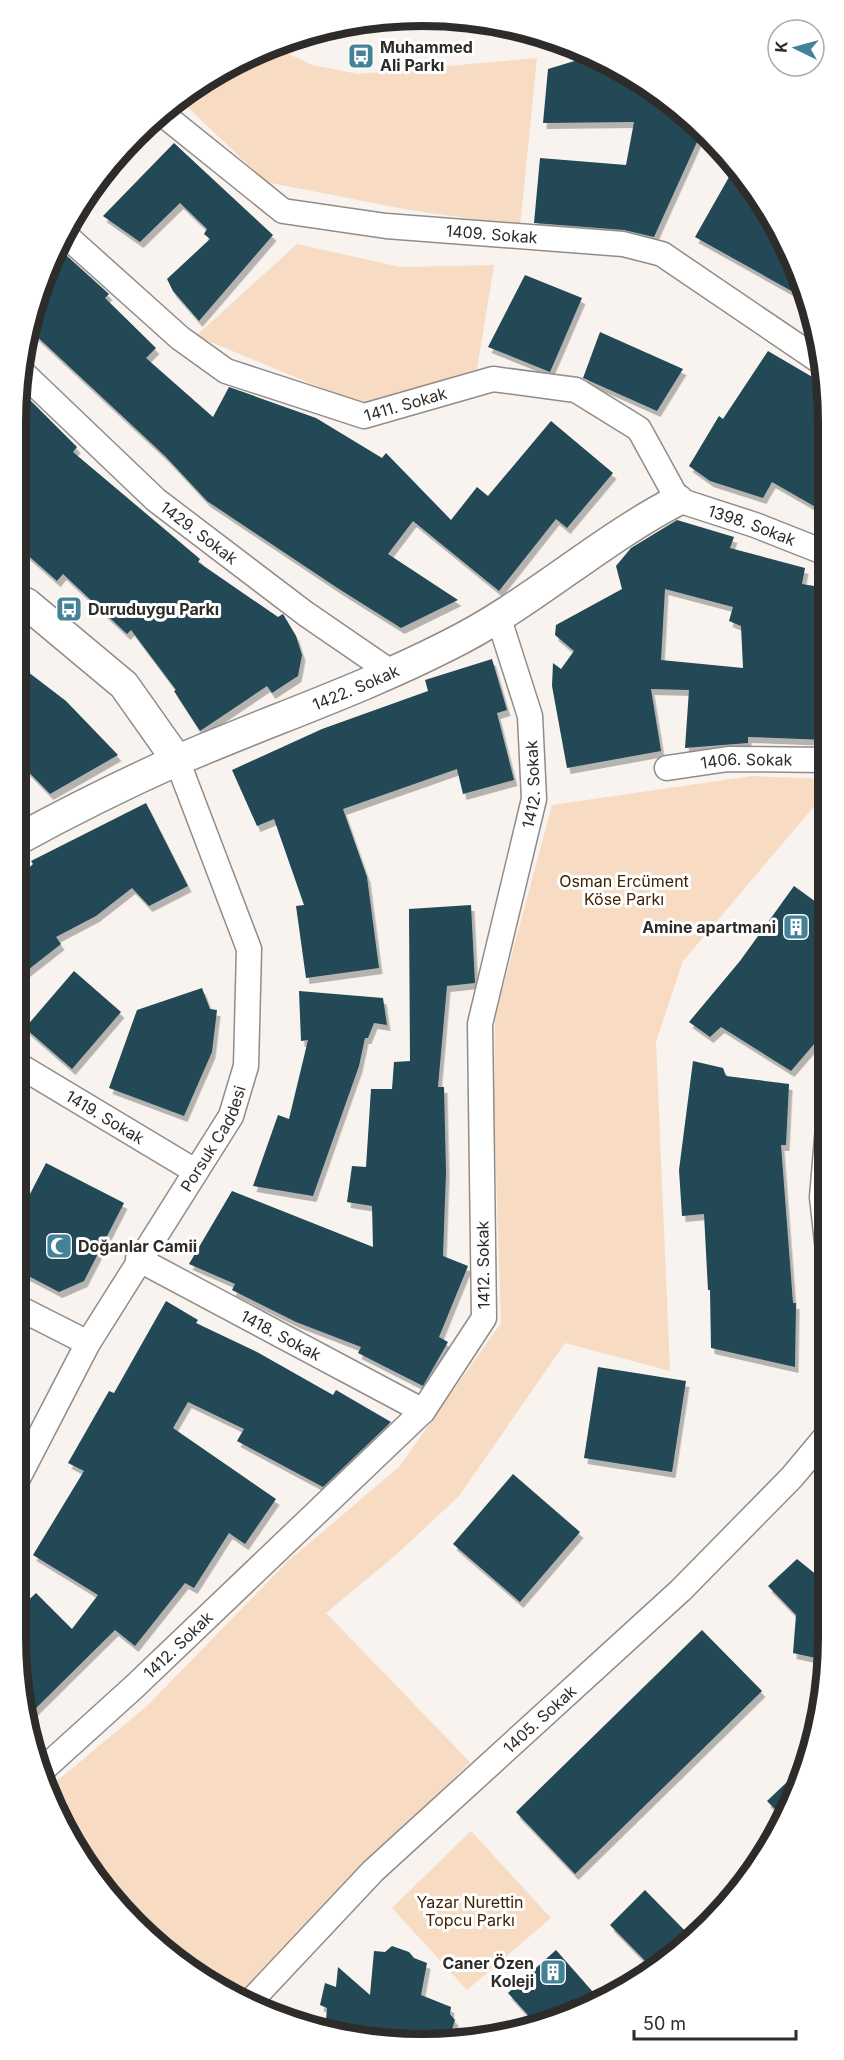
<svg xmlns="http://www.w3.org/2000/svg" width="844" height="2060" font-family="Inter,sans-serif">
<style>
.green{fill:#f7dbc2}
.building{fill:#204855;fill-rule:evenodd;filter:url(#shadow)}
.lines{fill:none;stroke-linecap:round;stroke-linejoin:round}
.minor-casing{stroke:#918c88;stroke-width:27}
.tertiary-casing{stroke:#918c88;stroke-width:33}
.minor{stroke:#fff;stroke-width:24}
.tertiary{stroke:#fff;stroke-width:30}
.labels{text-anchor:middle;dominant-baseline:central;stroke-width:6;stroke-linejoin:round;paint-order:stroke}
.poi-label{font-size:16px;font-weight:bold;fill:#2e2c2a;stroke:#fff;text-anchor:start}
.street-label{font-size:16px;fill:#2e2c2a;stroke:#fff}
.park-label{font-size:16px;fill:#412202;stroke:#fff}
.rim{fill:none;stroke:#2e2c2a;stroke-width:8}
</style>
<defs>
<filter id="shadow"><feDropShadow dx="3.5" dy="6" stdDeviation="0" flood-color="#0004"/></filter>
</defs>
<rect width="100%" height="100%" fill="#f8f3ee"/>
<path class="green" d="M272 46 312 65 358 74 537 58 520 226 404 209 266 182 177 97 242 57Z
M297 244 400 267 494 265 477 369 363 405 196 336Z
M752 776 827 779V791L683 961 656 1042 670 1371 565 1343 459 1496 397 1554 326 1613 470 1762 236 1998 219 1991 116 1906 69 1841 46 1790 147 1706 288 1561 399 1467 501 1323 494 1111 495 1017 552 805Z
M471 1831 551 1918 467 1990 392 1908Z"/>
<path class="building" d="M591 56 648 83 702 131 654 237 624 230 534 223 540 158 626 165 634 122 543 123 548 69Z
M174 143 273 235 199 321 173 291 167 279 210 239 204 234 207 229 180 203 140 242 103 216Z
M733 170 743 176 787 242 804 298 695 237Z
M66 255 109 294 105 298 156 348 146 358 213 417 229 387 316 418 382 458 386 453 451 520 477 487 488 496 551 421 613 473 567 528 556 519 499 591 413 521 388 554 458 600 401 628 339 589 207 501 165 456 30 330 36 291 42 279Z
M525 275 582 298 550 372 488 347Z
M600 332 683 369 657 411 583 378Z
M768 351 826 385V513L772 482 763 498 710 481 689 466 719 416 723 419Z
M20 390 77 447 73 452 200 559 198 562 278 617 283 614 296 636 302 655 298 676 272 693 267 686 200 731 174 691 176 690 131 630 127 634 63 574 57 581 15 544V422Z
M677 520 734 537 730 548 805 568 802 584 826 588V740L748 737V743L685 748 689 690 651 689 661 751 567 768 552 686 553 663 561 669 574 651 555 635 556 625 622 589 616 566 631 548ZM665 589 733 607 729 621 741 626 743 668 661 660Z
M492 659 507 710 497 713 514 780 463 794 457 769 343 809 367 877 379 968 306 978 296 906 304 905 274 819 257 826 232 770 322 729 428 691 425 680Z
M15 662 66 701 118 755 50 794 15 758Z
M146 803 188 886 149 906 132 888 96 916 56 937 61 944 15 980V881L33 864 31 861Z
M794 886 827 910V1029L791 1071 721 1027 710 1037 689 1022 740 961Z
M471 905 475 983 447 986 438 1087H444L446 1172 443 1256 468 1266 439 1337 448 1342 423 1386 358 1353 361 1347 296 1322 232 1290 235 1284 189 1264 232 1191 373 1247 372 1206 347 1202 352 1166 366 1167 371 1089H392L394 1062 410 1061 409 909Z
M74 971 121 1012 72 1069 25 1028Z
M202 988 210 1009 217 1010 212 1052 184 1116 109 1088 137 1010Z
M299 991 383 998 387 1025 374 1023 368 1038H365L359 1066 313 1196 253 1186 278 1115 289 1119 308 1040 301 1041Z
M693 1061 723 1068 726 1076 789 1084 786 1145H781L793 1303H796L795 1367 711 1348 710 1290H708L704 1214 682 1216 679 1170Z
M46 1163 124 1203 84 1281 59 1292 15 1269V1223Z
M166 1301 198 1320 196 1323 257 1352 333 1395 336 1390 391 1422 323 1487 237 1441 244 1429 188 1402 173 1428 276 1499 245 1544 229 1533 194 1588 185 1583 135 1646 115 1630 28 1716 15 1638V1613L36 1593 72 1629 98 1595 33 1555 84 1471 68 1463 109 1391 114 1393Z
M598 1367 686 1381 672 1472 584 1458Z
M513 1474 580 1532 520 1602 453 1544Z
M797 1559 829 1585V1638L825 1660 793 1653 796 1615 768 1586Z
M702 1630 762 1691 575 1874 516 1812Z
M806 1764 808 1768 782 1816 767 1801Z
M645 1890 694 1940 654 1970 610 1925Z
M392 1946 409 1952 414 1958 427 1963 421 1995 451 2007 450 2014 455 2020 449 2039 369 2041 355 2038 356 2035 326 2020 327 2008 320 2005 325 1983 336 1987 338 1967 370 1995 374 1951 385 1952Z
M556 1950 600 2000 536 2024 508 1993Z"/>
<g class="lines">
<defs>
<g id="minor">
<path id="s1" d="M160 112 283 211 386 226 623 244 662 254 824 364"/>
<path id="s2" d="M63 233 180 338 226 371 364 416 493 379 576 390 639 429 678 500 755 525 826 553"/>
<path id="s3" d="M23 373 156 500 306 614 392 673"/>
<path id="s4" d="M667 768 728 759 827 760"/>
<path id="s5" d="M15 1063 195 1171"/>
<path d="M828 1127 822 1197 828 1251"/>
<path id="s6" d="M138 1259 423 1411"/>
<path d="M15 1306 88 1343"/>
<path id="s7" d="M15 1484 88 1343 231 1116 246 1066 249 949 177 760"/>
<path id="s8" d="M39 1773 134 1687 423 1411 484 1318 480 1024 534 799 530 716 499 619"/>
<path id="s9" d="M248 2004 373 1871 681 1590 792 1477 828 1434"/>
</g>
<g id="tertiary">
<path d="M15 598 27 604 124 685 177 760"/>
<path id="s10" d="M15 841C68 812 122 785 178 760 268 721 361 690 449 645 530 605 597 542 678 500"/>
</g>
</defs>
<use href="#minor" class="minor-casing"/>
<use href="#tertiary" class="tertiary-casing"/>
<use href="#minor" class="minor"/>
<use href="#tertiary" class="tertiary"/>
</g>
<defs>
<symbol id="bus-square" viewBox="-11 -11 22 22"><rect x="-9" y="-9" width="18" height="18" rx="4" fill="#438297" stroke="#fff"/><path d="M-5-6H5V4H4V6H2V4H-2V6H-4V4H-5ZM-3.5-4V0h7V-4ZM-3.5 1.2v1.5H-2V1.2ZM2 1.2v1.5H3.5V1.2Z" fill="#fff"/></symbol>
<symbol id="building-square" viewBox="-11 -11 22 22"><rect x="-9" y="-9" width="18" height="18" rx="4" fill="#438297" stroke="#fff"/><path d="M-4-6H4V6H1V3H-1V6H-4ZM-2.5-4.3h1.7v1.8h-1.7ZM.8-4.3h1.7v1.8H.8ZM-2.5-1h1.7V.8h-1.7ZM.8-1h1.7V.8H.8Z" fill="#fff"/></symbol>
<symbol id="mosque-square" viewBox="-11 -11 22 22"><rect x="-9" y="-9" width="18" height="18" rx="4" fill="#438297" stroke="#fff"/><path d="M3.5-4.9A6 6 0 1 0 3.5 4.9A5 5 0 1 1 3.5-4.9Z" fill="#fff"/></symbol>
</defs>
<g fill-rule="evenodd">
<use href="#bus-square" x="346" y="41" width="30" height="30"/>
<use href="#bus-square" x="54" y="594" width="30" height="30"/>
<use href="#building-square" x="781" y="912" width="30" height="30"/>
<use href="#mosque-square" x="44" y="1231" width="30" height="30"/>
<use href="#building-square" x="538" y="1957" width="30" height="30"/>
</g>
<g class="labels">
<g class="poi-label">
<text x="380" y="47">Muhammed<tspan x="380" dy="18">Ali Parkı</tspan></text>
<text x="88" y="609">Duruduygu Parkı</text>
<text x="776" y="927" text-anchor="end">Amine apartmani</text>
<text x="78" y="1246">Doğanlar Camii</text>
<text x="534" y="1963" text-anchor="end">Caner Özen<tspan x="534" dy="18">Koleji</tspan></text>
</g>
<g class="street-label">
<text stroke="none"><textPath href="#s1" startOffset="368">1409. Sokak</textPath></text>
<text stroke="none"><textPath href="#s2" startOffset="402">1411. Sokak</textPath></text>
<text stroke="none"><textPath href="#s2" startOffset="810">1398. Sokak</textPath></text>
<text stroke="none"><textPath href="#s3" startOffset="238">1429. Sokak</textPath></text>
<text stroke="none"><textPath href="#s10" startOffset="374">1422. Sokak</textPath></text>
<text stroke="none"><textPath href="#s4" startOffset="80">1406. Sokak</textPath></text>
<text stroke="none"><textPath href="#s8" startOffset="1179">1412. Sokak</textPath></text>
<text stroke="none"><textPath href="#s5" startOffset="105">1419. Sokak</textPath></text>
<text stroke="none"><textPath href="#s7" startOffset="399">Porsuk Caddesi</textPath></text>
<text transform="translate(483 1265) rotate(-91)">1412. Sokak</text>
<text stroke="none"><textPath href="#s6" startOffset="162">1418. Sokak</textPath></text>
<text stroke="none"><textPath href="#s8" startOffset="189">1412. Sokak</textPath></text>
<text stroke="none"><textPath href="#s9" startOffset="408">1405. Sokak</textPath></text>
</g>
<g class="park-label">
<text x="624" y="881">Osman Ercüment<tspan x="624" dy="18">Köse Parkı</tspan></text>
<text x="470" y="1902">Yazar Nurettin<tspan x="470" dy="18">Topcu Parkı</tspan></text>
</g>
</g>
<path d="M0 0H844V2060H0ZM422 26H422A396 396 0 0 1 818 422V1638A396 396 0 0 1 422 2034H422A396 396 0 0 1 26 1638V422A396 396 0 0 1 422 26Z" fill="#fff" fill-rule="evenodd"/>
<path class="rim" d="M422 26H422A396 396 0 0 1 818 422V1638A396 396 0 0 1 422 2034H422A396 396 0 0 1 26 1638V422A396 396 0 0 1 422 26Z"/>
<g transform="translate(796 48) rotate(275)"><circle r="28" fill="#ffffff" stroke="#ababaa" stroke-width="1.5"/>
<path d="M0-4.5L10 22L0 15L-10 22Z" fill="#438297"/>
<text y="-9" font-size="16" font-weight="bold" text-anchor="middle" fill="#2e2c2a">K</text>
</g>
<path d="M634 2030v9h162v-9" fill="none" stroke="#2e2c2a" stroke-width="3"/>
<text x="643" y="2030" font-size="18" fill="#2e2c2a" stroke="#ffffff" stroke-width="4.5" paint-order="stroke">50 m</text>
</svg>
